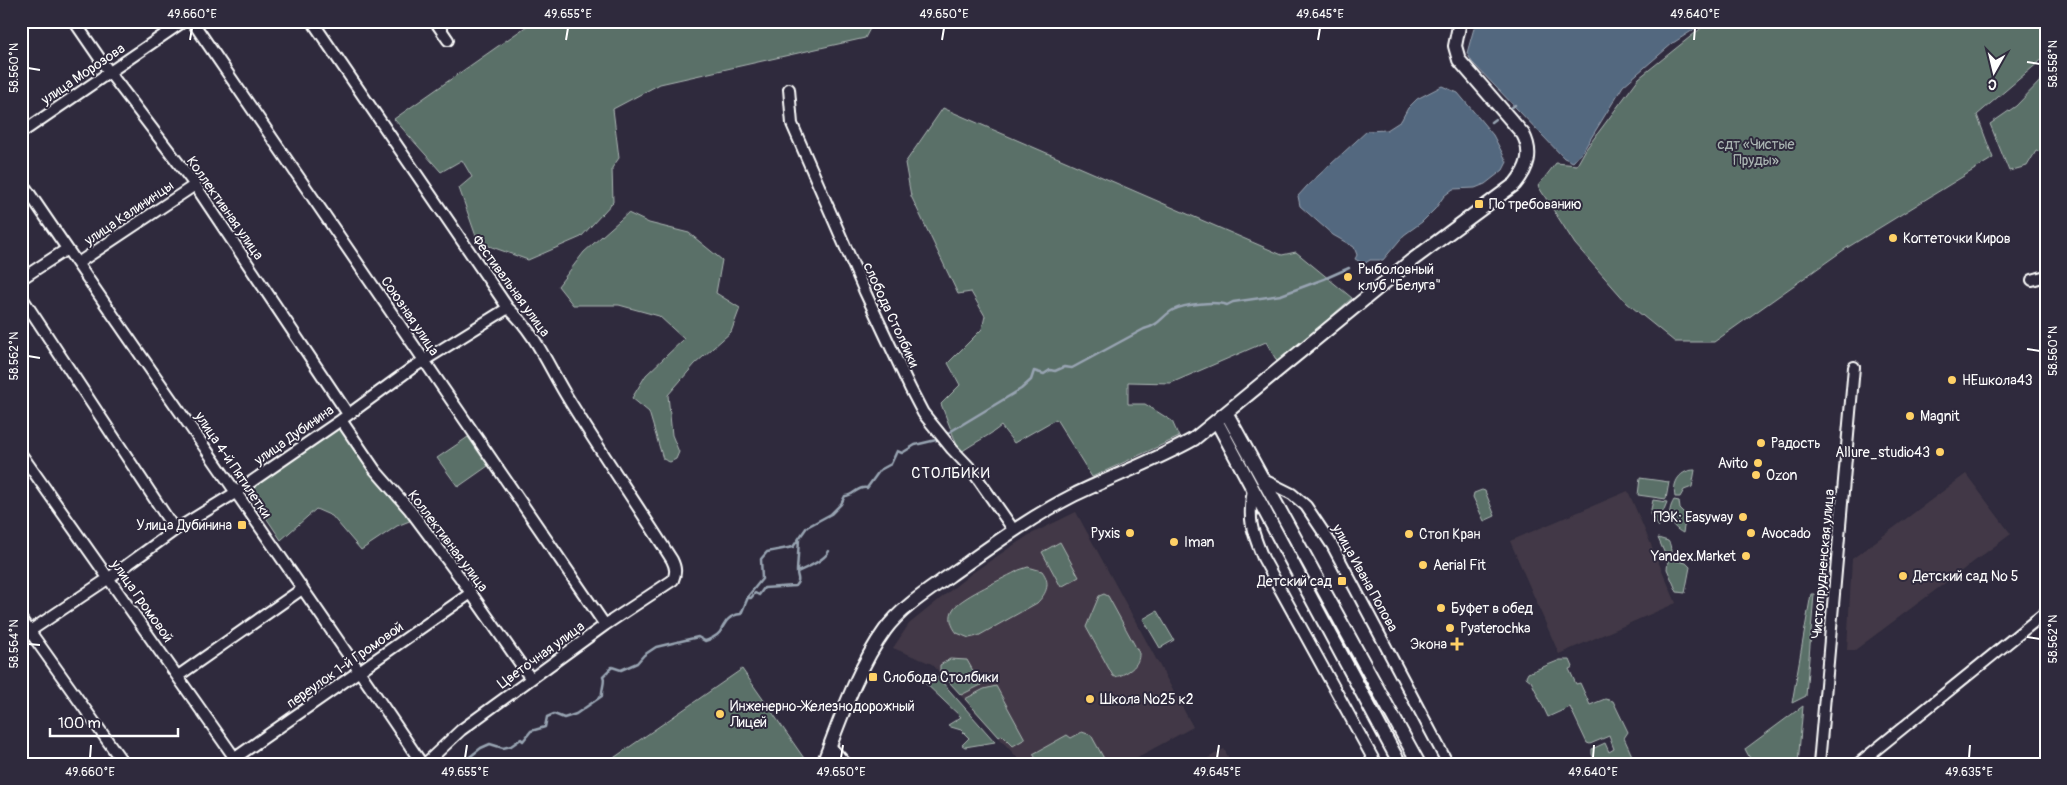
<svg xmlns="http://www.w3.org/2000/svg" width="2067" height="785" font-family="Pangolin,sans-serif">
<style>
.built{fill:#423946}
.green{fill:#5a6f68;stroke:#acb7b4}
.water{fill:#53677f;stroke:#98a4b2}
.lines{fill:none;stroke-linecap:round;stroke-linejoin:round}
.stream{stroke:#98a4b2;stroke-width:2.5}
.minor-casing{stroke:#fff;stroke-width:14}
.major-casing{stroke:#fff;stroke-width:16}
.minor{stroke:#2f2a3d;stroke-width:10}
.major{stroke:#2f2a3d;stroke-width:12}
.ticks{fill:none;stroke:#fff;stroke-width:2}
.poi-dot{fill:#ffd166;stroke:#2f2a3d;stroke-width:2}
.labels{text-anchor:middle;dominant-baseline:central;stroke-width:4;stroke-linejoin:round;paint-order:stroke}
.street-label{font-size:14px;fill:#fff;stroke:#2f2a3d}
.park-label{font-size:14px;fill:#acb7b4;stroke:#2f2a3d}
.poi-label{font-size:14px;fill:#fff;stroke:#2f2a3d;text-anchor:start}
.neighbourhood-label{font-size:15px;letter-spacing:1px;fill:#fff;stroke:#2f2a3d}
.neatline{fill:none;stroke:#fff;stroke-width:2}
.ticks-label{font-size:12px;text-anchor:middle;fill:#fff}
</style>
<rect width="100%" height="100%" fill="#2f2a3d"/>
<filter id="ink" filterUnits="userSpaceOnUse"><feTurbulence type="fractalNoise" baseFrequency=".02" numOctaves="2"/><feDisplacementMap in="SourceGraphic" scale="10" xChannelSelector="R" yChannelSelector="G"/><feConvolveMatrix kernelMatrix="1 2 1 2 8 2 1 2 1" color-interpolation-filters="sRGB"/></filter>
<g filter="url(#ink)">
<path class="built" d="M1966 474 2011 534 1855 650H1847L1852 559Z
M1628 491 1676 603 1559 654 1510 541Z
M1076 512 1193 727 1125 764H1023L932 664 893 648 909 624 972 573 1029 535Z
M1224 749 1232 764H1197Z"/>
<path class="green" d="M534 21H874L865 38 660 84 613 109 619 158 612 168 613 202 581 237 528 260 478 242 459 188 472 177 462 160 441 172 394 119Z
M1710 21H2046V56L1977 115 1993 158 1845 249 1714 342H1675L1627 303 1575 244 1538 186 1556 163 1577 165 1586 149 1639 78Z
M2046 75V153L2036 151 2027 166 2009 171 1990 124 2016 106Z
M943 108 1282 255 1296 252 1352 298 1278 363 1266 342 1171 383 1128 382V404H1145L1172 421 1179 437 1092 477 1056 419 1014 443 1001 426C988 437 973 443 960 453L941 404 960 385 948 363 982 329 985 316 971 292 958 294 911 196 905 163Z
M628 213 649 223 689 233 722 260 716 293 740 308 731 332 695 364 668 395 672 435 679 452 676 459 670 462 663 459 649 412 632 398 646 375 684 339 659 316 619 305H573L558 286 584 252Z
M337 428 343 429 412 520 397 526 361 550 332 516 316 509 281 540 251 495 250 489Z
M468 437 488 466 458 487 437 458Z
M1695 470 1692 487 1684 490 1680 497H1675C1672 482 1680 470 1695 470Z
M1640 478 1669 482 1666 499 1638 495Z
M1482 490 1485 491 1495 516 1484 521 1473 497 1474 493Z
M1653 500 1667 502 1663 512V523L1659 527 1650 514Z
M1674 500 1679 501 1680 509 1686 515 1683 533C1669 526 1666 513 1674 500Z
M1658 538 1668 541C1673 547 1669 554 1673 560L1686 563 1690 567 1685 593 1677 592 1667 569 1668 561Z
M1060 542 1079 577 1061 587 1042 552Z
M1028 567 1042 571C1051 583 1047 593 1037 603L978 636 969 638 957 633C951 626 948 616 954 608 963 596 1005 578 1019 570Z
M1104 594 1108 596 1139 653C1140 666 1127 674 1115 677L1113 676 1086 627 1099 596Z
M1811 594H1814L1806 696 1792 703Z
M1157 611 1174 640 1160 648 1143 619Z
M950 659 967 660 981 685 961 695 940 672V665Z
M1560 660H1570L1573 667 1569 669 1576 684 1580 683 1590 705 1605 699 1613 701 1628 732 1624 738 1634 760 1631 762 1632 764H1596L1592 754V749L1605 743 1609 752 1614 749 1609 736 1590 744 1587 743 1570 707 1548 717 1531 681 1526 677 1528 673Z
M742 669 808 764H605Z
M934 673 995 742 965 747 962 745 969 738 961 730 951 727 948 725 961 717 924 682Z
M996 686 1025 739 1013 746 1002 735 999 737 965 699 984 689Z
M1803 706 1798 764H1753L1745 749Z
M1082 732 1091 735 1107 764H1029L1037 760 1033 754 1067 735 1071 738Z"/>
<path class="water" d="M1476 21H1707L1673 43 1623 86 1583 151 1573 162 1564 158 1472 62 1467 53Z
M1442 86 1458 93 1493 135 1507 162 1503 170 1485 184 1475 188 1453 189 1444 196 1435 209 1422 222 1404 235 1383 260H1370L1364 264 1355 259 1357 255 1354 247 1333 235 1300 206 1298 196 1307 186 1367 131 1387 130 1401 121 1408 108 1417 99Z"/>
<g class="lines">
<path class="stream" d="M1511 108 1515 105
M1491 122 1495 119
M948 433 1021 389 1031 380 1034 371 1044 374 1050 370 1055 371 1064 367 1072 368 1144 329C1160 325 1162 316 1173 310 1185 304 1215 301 1227 305L1233 302 1281 295 1324 279 1349 268
M797 571 799 539
M747 598H751L755 593 759 595 764 588 795 586C801 579 797 578 797 572 806 568 824 561 829 551
M461 764 481 748 490 744 503 748 511 746 521 739 523 741 531 731 545 727 547 717 554 714 564 718 576 714 602 696C601 689 606 681 603 676L612 667 621 670 637 663 644 655 656 647 698 637 705 641C709 640 717 636 720 632 725 623 728 615 741 614L749 595 762 579 761 559 767 552 793 547 807 527 831 514 841 504 845 496C854 496 857 486 867 488L880 470 891 464 897 451 902 453 915 445 936 440"/>
<defs>
<path id="minor" d="M74 21 109 72 195 185 348 414
M192 21 605 625
M312 21 508 308C536 333 549 368 569 400 602 454 638 506 672 560 676 568 676 573 673 580L605 625 461 730 425 764
M435 21 448 40
M789 89 792 124 865 292 910 388 923 413 952 449 971 469 1013 529
M21 133 184 21
M21 181C153 376 291 568 422 764
M78 263 195 185
M21 279 67 249
M2032 280 2046 276
M21 296 175 530
M341 420 375 470 410 510 459 576 531 679
M21 454 239 764
M1262 479 1292 494 1306 506 1332 545 1448 764
M1253 489C1248 520 1251 529 1263 558L1376 764
M21 619 124 764
M21 637 109 578 175 530 235 493 341 420 412 368 508 308
M178 676 302 589
M830 746 846 764
M235 758 471 593
M1819 764 1854 367
M1858 764 2046 612"/>
<path id="major" d="M1227 414 1419 764
M1217 422 1400 764
M823 764C840 720 858 667 885 630 901 608 928 591 949 576 990 547 1029 518 1074 495 1113 476 1155 461 1194 439L1411 261 1515 184C1528 168 1533 153 1523 134L1459 60 1455 46 1460 21"/>
</defs>
<use href="#minor" class="minor-casing"/>
<use href="#major" class="major-casing"/>
<use href="#minor" class="minor"/>
<use href="#major" class="major"/>
</g>
</g>
<path class="ticks" d="M190 40 192 28M566 40 568 28M942 40 944 28M1318 40 1320 28M1694 40 1695 28M2027 62 2040 64M28 68 40 70M2027 349 2040 351M28 356 40 358M2027 637 2040 639M28 644 40 645M90 758 91 745M465 758 467 745M841 758 843 745M1217 758 1219 745M1593 758 1594 745M1969 758 1970 745"/>
<g class="poi-dot">
<rect x="1474" y="199" width="10" height="10" rx="2.5"/>
<circle cx="1893" cy="238" r="5"/>
<circle cx="1348" cy="277" r="5"/>
<circle cx="1952" cy="380" r="5"/>
<circle cx="1910" cy="416" r="5"/>
<circle cx="1761" cy="443" r="5"/>
<circle cx="1940" cy="452" r="5"/>
<circle cx="1758" cy="463" r="5"/>
<circle cx="1756" cy="475" r="5"/>
<circle cx="1743" cy="517" r="5"/>
<rect x="237" y="520" width="10" height="10" rx="2.5"/>
<circle cx="1130" cy="533" r="5"/>
<circle cx="1751" cy="533" r="5"/>
<circle cx="1409" cy="534" r="5"/>
<circle cx="1174" cy="542" r="5"/>
<circle cx="1746" cy="556" r="5"/>
<circle cx="1423" cy="565" r="5"/>
<circle cx="1903" cy="576" r="5"/>
<rect x="1337" y="576" width="10" height="10" rx="2.5"/>
<circle cx="1441" cy="608" r="5"/>
<circle cx="1450" cy="628" r="5"/>
<path d="M1454.5 636.5h5v5h5v5h-5v5h-5v-5h-5v-5h5z"/>
<rect x="868" y="672" width="10" height="10" rx="2.5"/>
<circle cx="1090" cy="699" r="5"/>
<circle cx="720" cy="714" r="5"/>
</g>
<g class="labels">
<g class="street-label">
<text transform="translate(83 74) rotate(-34)">улица Морозова</text>
<text transform="translate(225 208) rotate(55)">Коллективная улица</text>
<text transform="translate(129 213) rotate(-34)">улица Калининцы</text>
<text transform="translate(511 286) rotate(54)">Фестивальная улица</text>
<text transform="translate(891 315) rotate(65)">слобода Столбики</text>
<text transform="translate(410 316) rotate(56)">Союзная улица</text>
<text transform="translate(294 435) rotate(-35)">улица Дубинина</text>
<text transform="translate(233 465) rotate(56)">улица 4-й Пятилетки</text>
<text transform="translate(448 541) rotate(53)">Коллективная улица</text>
<text transform="translate(1823 564) rotate(-85)">Чистопрудненская улица</text>
<text transform="translate(1365 578) rotate(61)">улица Ивана Попова</text>
<text transform="translate(142 601) rotate(55)">улица Громовой</text>
<text transform="translate(541 655) rotate(-36)">Цветочная улица</text>
<text transform="translate(345 665) rotate(-35)">переулок 1-й Громовой</text>
</g>
<g class="park-label">
<text x="1756" y="144">сдт «Чистые<tspan x="1756" dy="16">Пруды»</tspan></text>
</g>
<g class="poi-label">
<text x="1489" y="204">По требованию</text>
<text x="1903" y="238">Когтеточки Киров</text>
<text x="1358" y="269">Рыболовный<tspan x="1358" dy="16">клуб "Белуга"</tspan></text>
<text x="1962" y="380">НЕшкола43</text>
<text x="1920" y="416">Magnit</text>
<text x="1771" y="443">Радость</text>
<text x="1930" y="452" text-anchor="end">Allure_studio43</text>
<text x="1748" y="463" text-anchor="end">Avito</text>
<text x="1766" y="475">Ozon</text>
<text x="1733" y="517" text-anchor="end">ПЭК: Easyway</text>
<text x="232" y="525" text-anchor="end">Улица Дубинина</text>
<text x="1120" y="533" text-anchor="end">Pyxis</text>
<text x="1761" y="533">Avocado</text>
<text x="1419" y="534">Стоп Кран</text>
<text x="1184" y="542">Iman</text>
<text x="1736" y="556" text-anchor="end">Yandex.Market</text>
<text x="1433" y="565">Aerial Fit</text>
<text x="1913" y="576">Детский сад № 5</text>
<text x="1332" y="581" text-anchor="end">Детский сад</text>
<text x="1451" y="608">Буфет в обед</text>
<text x="1460" y="628">Pyaterochka</text>
<text x="1447" y="644" text-anchor="end">Экона</text>
<text x="883" y="677">Слобода Столбики</text>
<text x="1100" y="699">Школа №25 к2</text>
<text x="730" y="706">Инженерно-Железнодорожный<tspan x="730" dy="16">Лицей</tspan></text>
</g>
<g class="neighbourhood-label">
<text x="951" y="473">СТОЛБИКИ</text>
</g>
</g>
<rect width="2067" height="785" fill="none" stroke="#2f2a3d" stroke-width="55"/>
<g transform="translate(1994 72) rotate(188)" stroke="#2f2a3d" stroke-width="4" paint-order="stroke">
<path d="M0-4L9 19L0 12L-9 19Z" fill="#ffffff"/>
<text y="-8" font-size="14" font-weight="bold" text-anchor="middle" fill="#ffffff">С</text>
</g>
<path d="M50 728v8h128v-8" fill="none" stroke="#ffffff" stroke-width="2.5"/>
<text x="58" y="728" font-size="15" fill="#ffffff" stroke="#2f2a3d" stroke-width="4" paint-order="stroke">100 m</text>
<rect x="28" y="28" width="2012" height="730" class="neatline"/>
<g class="ticks-label">
<text x="192" y="18">49.660°E</text>
<text x="568" y="18">49.655°E</text>
<text x="944" y="18">49.650°E</text>
<text x="1320" y="18">49.645°E</text>
<text x="1695" y="18">49.640°E</text>
<text transform="translate(2053 64) rotate(-90)" y="4">58.558°N</text>
<text transform="translate(14 68) rotate(-90)" y="4">58.560°N</text>
<text transform="translate(2053 351) rotate(-90)" y="4">58.560°N</text>
<text transform="translate(14 356) rotate(-90)" y="4">58.562°N</text>
<text transform="translate(2053 639) rotate(-90)" y="4">58.562°N</text>
<text transform="translate(14 644) rotate(-90)" y="4">58.564°N</text>
<text x="90" y="776">49.660°E</text>
<text x="465" y="776">49.655°E</text>
<text x="841" y="776">49.650°E</text>
<text x="1217" y="776">49.645°E</text>
<text x="1593" y="776">49.640°E</text>
<text x="1969" y="776">49.635°E</text>
</g>
</svg>
